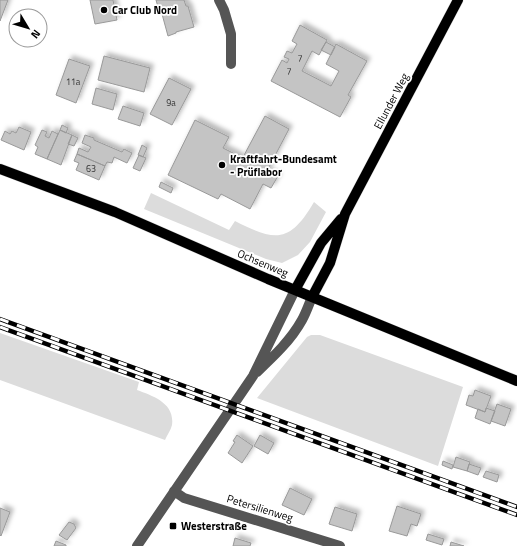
<svg xmlns="http://www.w3.org/2000/svg" width="517" height="546" font-family="'Titillium Web',sans-serif">
<style>
.green{fill:#dcdcdc}
.building{fill:#c4c4c4;stroke:#999;filter:url(#shadow)}
.lines{fill:none;stroke-linecap:round;stroke-linejoin:round}
.major-casing{stroke:#dbdbdb;stroke-width:11}
.minor{stroke:#555;stroke-width:10}
.major{stroke:#000;stroke-width:10}
.rail-casing{stroke:#000;stroke-width:4.5}
.rail{stroke:#fff;stroke-width:3;stroke-dasharray:9;stroke-linecap:butt}
.poi-dot{fill:#000;stroke:#fff;stroke-width:1.5}
.labels{text-anchor:middle;dominant-baseline:central;stroke-width:3.5;stroke-linejoin:round;paint-order:stroke}
.number-label{font-size:9px;fill:#313131}
.poi-label{font-size:11px;font-weight:bold;fill:#000;stroke:#fff;text-anchor:start}
.street-label{font-size:11px;fill:#000;stroke:#fff}
</style>
<defs>
<filter id="shadow"><feDropShadow dx="3.5" dy="-3.5" stdDeviation="2" flood-color="#0004"/></filter>
</defs>
<rect width="100%" height="100%" fill="#fff"/>
<path class="green" d="M151 193 229 230 235 221C276 242 290 243 314 202L326 212 310 242 298 255 282 263 266 259 144 209Z
M0 333 139 382 137 390C153 396 175 403 172 425 171 430 167 435 165 440L0 380Z
M311 335H320L463 387 438 466 257 398 307 337Z"/>
<path class="building" d="M0 0H8L0 21Z
M90 0H113L117 20 95 24Z
M156 0H184L186 6H188L194 27 176 32V33L168 36 162 14H160Z
M300 25 327 40 319 55 312 51 302 71 331 86 339 71 326 64 336 44 367 61 348 95 351 97 340 117 271 81 282 60 287 63 289 59 284 57 287 51 292 53 297 44 292 41Z
M326 42 335 47 331 55 321 50Z
M104 56 150 68 144 92 98 80Z
M69 59 90 66 76 103 56 95Z
M169 78 191 89 172 125 150 114Z
M96 88 117 94 113 110 92 104Z
M123 106 144 113 140 126 118 119Z
M265 116 289 129 267 171 278 176 271 188 263 184 250 209 221 194 218 199 168 175 195 120 229 137 223 148 239 156V157L242 159Z
M62 125 68 128 66 133 60 130Z
M19 127 31 132 24 150 1 140 5 131 10 134 12 131 16 133Z
M42 130 47 132 45 136 49 138 52 131 58 134 47 159 35 154 38 147 35 145Z
M60 130 72 135 61 165 47 159Z
M72 135 78 138 74 146 68 144Z
M85 135 94 138V140L122 152 124 149 132 153 127 163 114 157 112 163 107 162 105 166 77 154 79 148 88 152 91 147 82 143Z
M142 145 147 148 143 157 138 155Z
M77 154 105 166 99 180 76 170 79 163 74 161Z
M139 155 146 158 140 171 133 168Z
M161 182 173 188 171 193 159 187Z
M475 390 491 396 485 412 466 405 469 395 473 396Z
M497 404 511 409 505 426 491 421Z
M486 408 495 411 490 424 475 418 478 409 485 412Z
M237 435 253 446 242 463 228 453 235 442 233 441Z
M260 435 274 443 268 454 254 446Z
M456 457 470 462 467 471 453 467Z
M443 461 453 465 452 469 442 465Z
M469 464 481 468 478 475 467 471Z
M486 471 499 475 497 482 483 477Z
M290 488 312 499 304 515 282 505Z
M397 506 421 514 417 526 411 524 407 536 389 531Z
M335 507 357 514 352 531 329 524Z
M0 508 10 512 1 536 0 535Z
M69 522 74 524 76 528 67 540 59 535Z
M428 534 444 539 442 545 426 540Z
M235 538 251 543 250 546H233Z
M56 541 66 545V546H54Z
M451 542 464 546H450Z"/>
<g class="lines">
<defs>
<path id="major" d="M0 169 115 212 268 279 517 381
M295 290 321 243 341 219
M312 297 330 263 345 214 458 0"/>
</defs>
<use href="#major" class="major-casing"/>
<path class="minor" d="M219 0 224 10 231 34V64
M257 372C274 356 291 340 302 320 306 313 309 304 312 297
M174 491 184 498 340 546
M137 546 253 376 295 290"/>
<use href="#major" class="major"/>
<defs>
<path id="rail" d="M0 319 517 507
M0 327 517 515"/>
</defs>
<use href="#rail" class="rail-casing"/>
<use href="#rail" class="rail"/>
</g>
<g class="poi-dot">
<circle cx="104" cy="10" r="4"/>
<circle cx="222" cy="165" r="4"/>
<rect x="169" y="522" width="8" height="8" rx="2"/>
</g>
<g class="labels">
<g class="number-label">
<text x="300" y="58">7</text>
<text x="289" y="71">7</text>
<text x="73" y="81">11a</text>
<text x="171" y="102">9a</text>
<text x="91" y="168">63</text>
</g>
<g class="poi-label">
<text x="112" y="10">Car Club Nord</text>
<text x="230" y="159">Kraftfahrt-Bundesamt<tspan x="230" dy="13">- Prüflabor</tspan></text>
<text x="181" y="526">Westerstraße</text>
</g>
<g class="street-label">
<text transform="translate(391 101) rotate(-62)">Ellunder Weg</text>
<text transform="translate(263 263) rotate(23)">Ochsenweg</text>
<text transform="translate(260 508) rotate(17)">Petersilienweg</text>
</g>
</g>
<g transform="translate(28 28) rotate(128)"><circle r="19" fill="#ffffff" stroke="#999999"/>
<path d="M0-3L7 15L0 10L-7 15Z" fill="#000000"/>
<text y="-6" font-size="11" font-weight="bold" text-anchor="middle" fill="#000000">N</text>
</g>
</svg>
